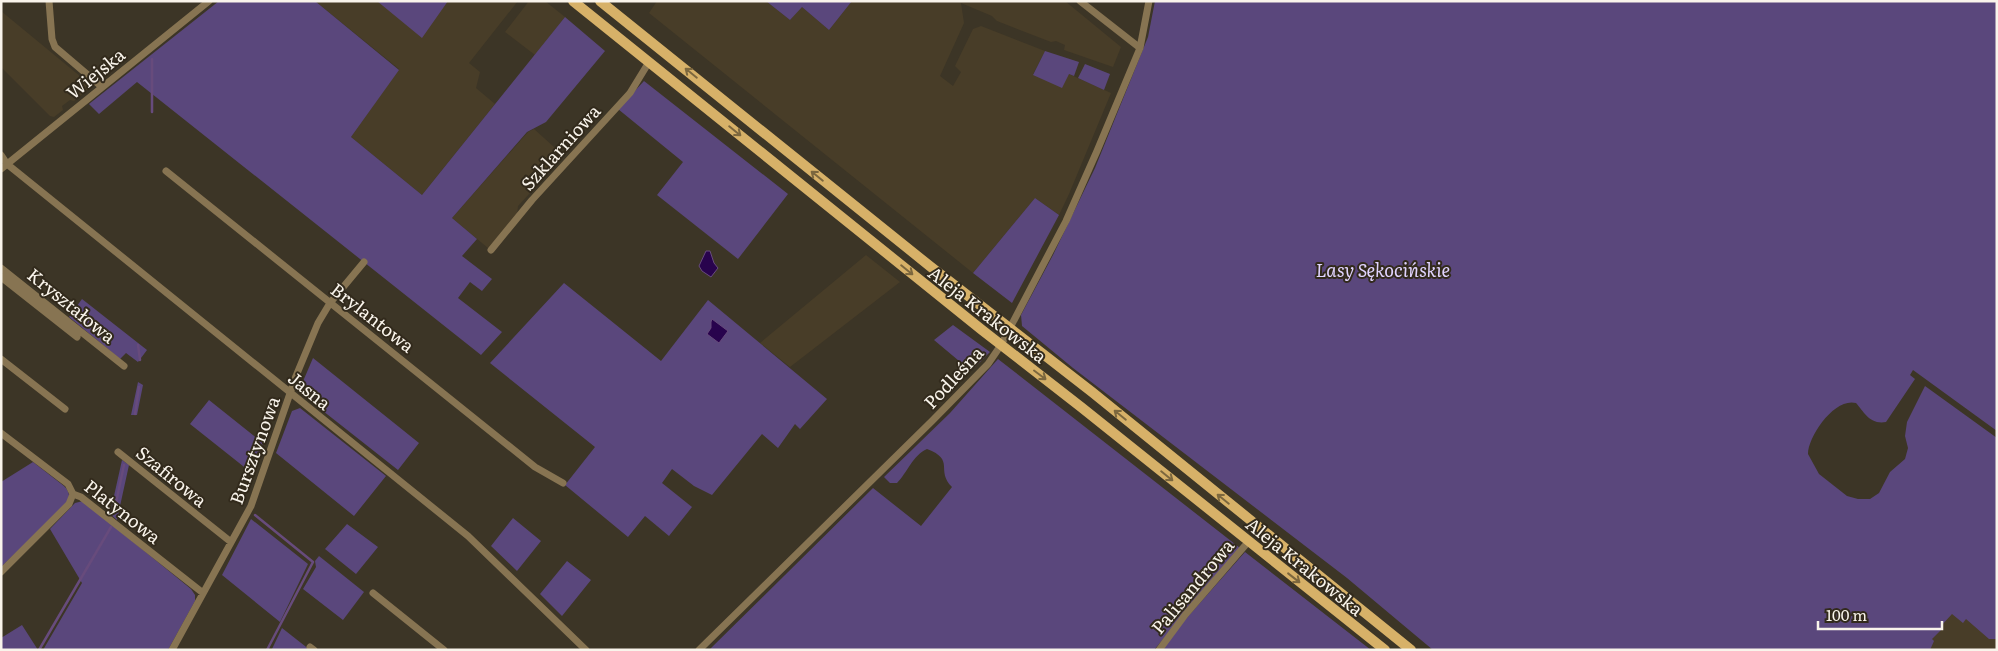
<svg xmlns="http://www.w3.org/2000/svg" width="1998" height="651" font-family="Literata,serif">
<style>
.built{fill:#483d28}
.green{fill:#5a477c}
.water{fill:#28034d;stroke:#674b7c}
.lines{fill:none;stroke-linecap:round;stroke-linejoin:round}
.stream{stroke:#674b7c;stroke-width:2.5}
.street{stroke:#877452;stroke-width:7}
.primary{stroke:#d7b168;stroke-width:10}
.oneway{stroke:#7c673e}
.labels{text-anchor:middle;dominant-baseline:central;stroke-width:4;stroke-linejoin:round;paint-order:stroke}
.street-label{font-size:18px;fill:#f9f4eb;stroke:#322a1c}
.park-label{font-size:18px;font-style:italic;fill:#e1d4ff;stroke:#322a1c}
</style>
<rect width="100%" height="100%" fill="#3c3526"/>
<path class="built" d="M315 1H518L469 63 480 72 476 88 495 104 422 195 351 137 399 69Z
M529 1H545L565 17 535 55 505 32Z
M657 1H766L790 20 801 6 829 30 852 1H1065L1121 47 1113 67 1064 50 1065 45 1056 41 1051 42 997 21 992 16 961 3 964 23 940 76 953 86 961 72 955 66 973 29 981 26 1045 51 1033 74H1069L1111 93 1069 194 1059 215 1035 198 973 273 649 13Z
M1 11 92 86 74 101 70 100 62 106 63 110 54 117 50 116 1 67Z
M534 129 564 156 518 206 517 216 488 248 452 218 528 132Z
M866 255 900 282 790 367 760 343Z
M1997 545V650H1918Z"/>
<path class="green" d="M219 1H315L399 70 351 137 422 195 565 17 605 51 546 122 527 132 452 218 477 239 462 256 492 279 482 291 470 282 458 298 502 332 481 355 137 82 99 114 89 104Z
M377 1H448L422 38Z
M766 1H852L829 30 802 7 790 20Z
M1155 1H1997V431L1913 370 1910 375 1915 379 1886 422C1870 425 1864 412 1856 403 1835 397 1808 436 1808 454L1819 474 1847 496 1858 499H1870L1879 493 1890 472 1905 459 1908 448 1905 436 1907 422 1925 386 1997 438V639H1989L1966 619 1963 623 1952 614 1941 626 1943 628 1932 639 1934 641 1930 650H1433L1347 578 1073 368 1022 326 1021 315 1053 255 1095 168 1148 37Z
M1045 51 1079 62 1074 76 1069 74 1062 88 1033 75Z
M1085 64 1110 74 1104 90 1078 78Z
M644 81 788 194 738 259 657 195 683 162 618 109Z
M1035 198 1059 215 1012 303 973 273Z
M564 283 661 361 708 300 827 399 800 429 795 424 778 448 762 434 712 495 694 486 672 469 662 483 692 507 669 536 645 516 628 537 565 485 595 447 490 363Z
M82 299 147 350 138 362 126 353 120 359 69 317Z
M953 325 990 352 971 371 934 340Z
M313 358 419 443 398 470 304 396 301 386Z
M998 359 1240 548 1154 650H709L873 488 921 526 952 487C935 470 956 460 927 449 913 455 907 473 897 483H890L884 477 950 413Z
M138 382 143 385 137 415H131Z
M209 400 263 443 253 474 190 424Z
M300 408 386 476 354 516 276 453 292 411Z
M122 460 129 465 117 520 110 514Z
M33 462 64 486C70 492 70 496 67 504L1 567V482Z
M83 501 191 589 195 595V601L168 650H43L82 583 50 529 75 503Z
M513 518 541 541 517 571 491 546Z
M251 519 308 564 280 622 222 575Z
M347 524 378 547 356 574 325 549Z
M1245 552 1371 650H1162L1184 621Z
M319 556 364 592 343 620 303 589 316 567 315 561Z
M567 561 591 580 562 616 540 594Z
M22 625 38 650H1V638Z
M282 628 310 650H273L272 649Z"/>
<path class="water" d="M706 251H710L714 263 718 268 711 277 702 271 699 266Z
M712 319 728 331 719 343 707 334 711 328V322Z"/>
<g class="lines">
<path class="stream" d="M152 112V59
M138 345 140 360
M135 414 139 387
M114 512 124 465
M255 515 313 562 267 650
M39 650 111 527"/>
<path class="street" d="M49 1 52 39 55 47 102 87
M1080 1 1140 48
M1 155 7 164 468 536 586 650
M1 169 209 1
M166 171 535 467 563 483
M491 250 532 200 630 93 649 62
M1 268 124 366
M1 277 77 337
M1 359 65 409
M1 433 68 484 73 494
M118 452 231 542
M73 494 81 497 203 593
M1 572 69 504 73 494
M373 593 444 650
M310 647 314 650
M172 650 251 506 296 376 318 323 330 303 364 262
M699 650 932 421 988 364 1001 345 1066 221 1097 151 1140 48 1149 1
M1159 650 1185 615 1249 541"/>
<path class="primary" d="M573 1 982 330 1081 407 1385 650
M600 1 931 267 1092 392 1411 650"/>
</g>
<defs><path id="oneway-shaft" d="M-6 0H5M1.5-3L5.5 0L1.5 3" fill="none" stroke-width="1.6" stroke-linecap="round" stroke-linejoin="round" transform="scale(1.25)"/></defs>
<g class="oneway">
<use href="#oneway-shaft" transform="translate(691 73) rotate(-141)"/>
<use href="#oneway-shaft" transform="translate(735 131) rotate(39)"/>
<use href="#oneway-shaft" transform="translate(817 176) rotate(-141)"/>
<use href="#oneway-shaft" transform="translate(907 270) rotate(39)"/>
<use href="#oneway-shaft" transform="translate(1040 375) rotate(37)"/>
<use href="#oneway-shaft" transform="translate(1120 415) rotate(-141)"/>
<use href="#oneway-shaft" transform="translate(1167 476) rotate(39)"/>
<use href="#oneway-shaft" transform="translate(1223 499) rotate(-141)"/>
<use href="#oneway-shaft" transform="translate(1294 578) rotate(38)"/>
</g>
<g class="labels">
<g class="street-label">
<text transform="translate(95 73) rotate(-39)">Wiejska</text>
<text transform="translate(560 147) rotate(-48)">Szklarniowa</text>
<text transform="translate(72 305) rotate(39)">Kryształowa</text>
<text transform="translate(988 314) rotate(38)">Aleja Krakowska</text>
<text transform="translate(373 317) rotate(38)">Brylantowa</text>
<text transform="translate(953 377) rotate(-47)">Podleśna</text>
<text transform="translate(310 390) rotate(39)">Jasna</text>
<text transform="translate(254 450) rotate(-70)">Bursztynowa</text>
<text transform="translate(172 476) rotate(39)">Szafirowa</text>
<text transform="translate(123 511) rotate(38)">Platynowa</text>
<text transform="translate(1305 566) rotate(39)">Aleja Krakowska</text>
<text transform="translate(1192 586) rotate(-50)">Palisandrowa</text>
</g>
<g class="park-label">
<text x="1383" y="269">Lasy Sękocińskie</text>
</g>
</g>
<rect width="1998" height="651" fill="none" stroke="#f9f4eb" stroke-width="5"/>
<path d="M1818 621v8h124v-8" fill="none" stroke="#f9f4eb" stroke-width="2.5"/>
<text x="1826" y="621" font-size="15" fill="#f9f4eb" stroke="#322a1c" stroke-width="4" paint-order="stroke">100 m</text>
</svg>
